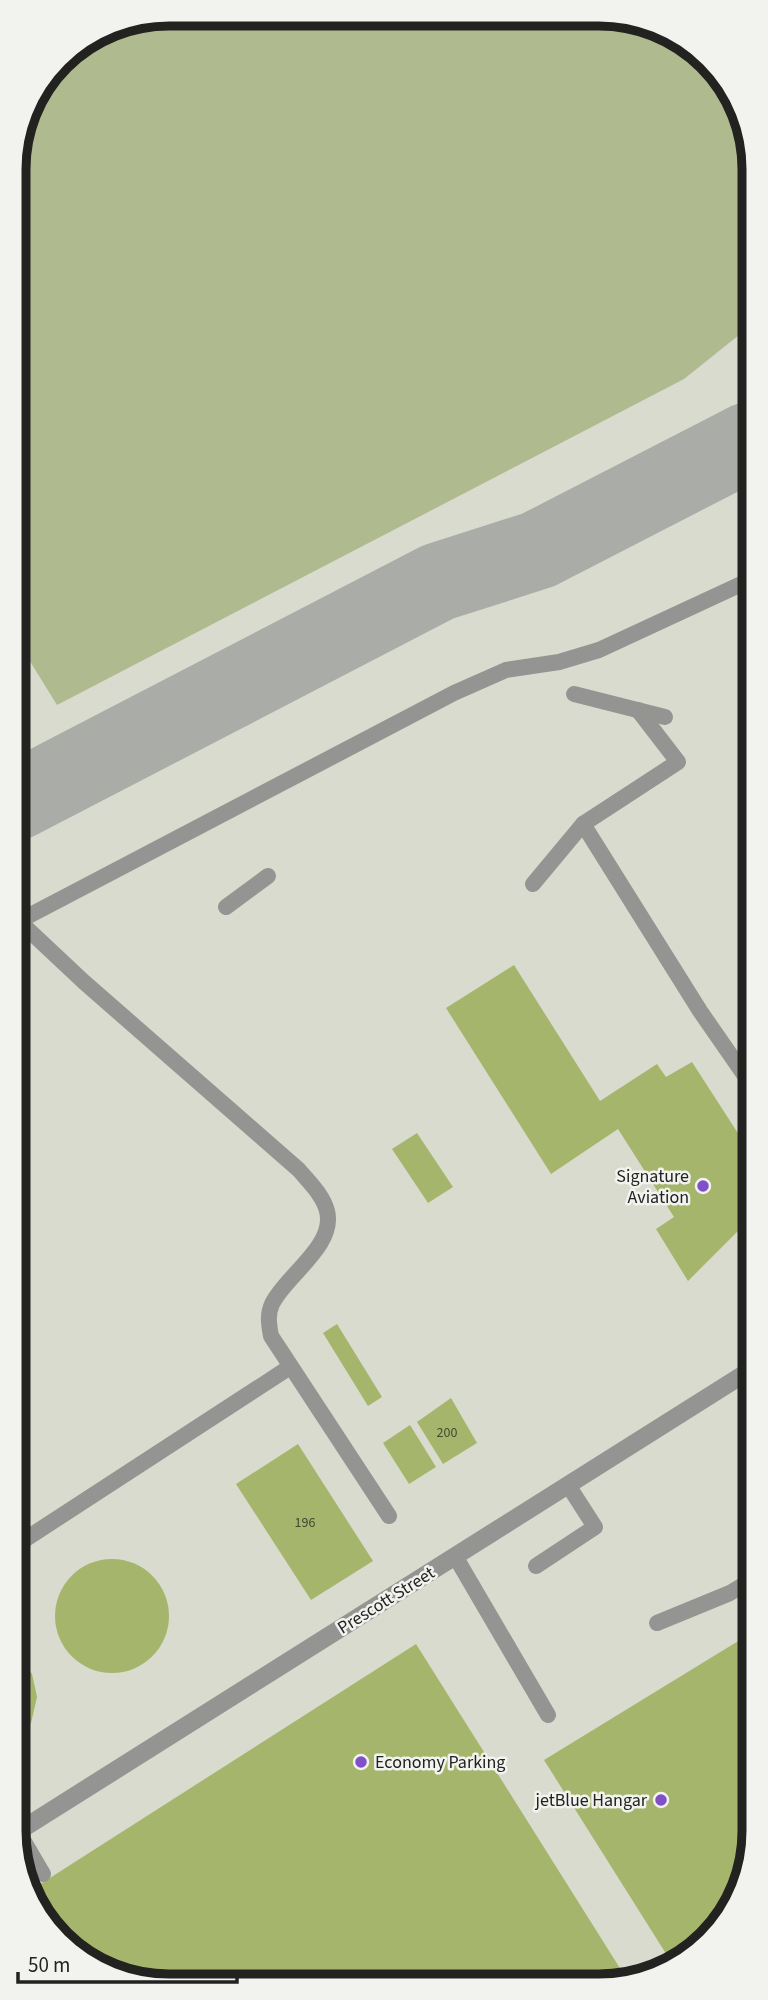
<svg xmlns="http://www.w3.org/2000/svg" width="768" height="2000" font-family="'Source Sans 3',sans-serif">
	<rect width="100%" height="100%" fill="#e4e6e0"/>
	<path fill="#d8dbce" d="M169,14L629,17L708,59L749,130L754,1840L722,1926L638,1981L139,1983L67,1947L19,1870L14,159L30,100L67,53L110,26Z"/>
	<path fill="#afba8f" d="M169,14L629,17L708,59L749,130V327L684,379L57,705L23,650L16,653L14,159L30,100L67,53L110,26Z"/>
	<g fill="none" stroke-linecap="round" stroke-linejoin="round">
		<path stroke="#aaaca8" stroke-width="79" d="M16,801L438,582L538,550L750,441"/>
	</g>
	<g fill="#a5b66c">
		<path d="M514,965L600,1101L657,1064L666,1077L692,1062L752,1155V1217L688,1281L656,1229L674,1217L618,1129L551,1174L446,1008Z"/>
		<path d="M417,1133L453,1187L428,1203L392,1149Z"/>
		<path d="M337,1324L382,1397L368,1406L323,1333Z"/>
		<path d="M451,1398L477,1443L443,1464L417,1422Z"/>
		<path d="M410,1425L436,1467L409,1484L383,1443Z"/>
		<path d="M298,1444L373,1561L311,1600L236,1484Z"/>
		<circle cx="112" cy="1616" r="57"/>
		<path d="M753,1632L754,1840L722,1926L670,1960L544,1760Z"/>
		<path d="M416,1644L628,1981L139,1983L67,1947L31,1890Z"/>
		<path d="M19,1656L32,1674L37,1697L31,1723L19,1739Z"/>
	</g>
	<g fill="none" stroke-linecap="round" stroke-linejoin="round">
		<g stroke="#949592" stroke-width="16">
			<path d="M574,694L665,717"/>
			<path d="M638,710L678,762L583,824L700,1011L752,1086"/>
			<path d="M533,884L583,824"/>
			<path d="M226,907L268,876"/>
			<path d="M19,921L84,982L299,1170C309,1182 323,1195 327,1211C336,1246 285,1276 272,1304C267,1315 269,1325 271,1336L389,1516"/>
			<path d="M17,922L454,693L506,670L559,662L599,650L750,580"/>
			<path d="M18,1544L290,1367"/>
			<path d="M455,1556L548,1715"/>
			<path d="M536,1566L595,1527L568,1485"/>
			<path d="M657,1623L730,1593L753,1579"/>
			<path d="M19,1833L43,1874"/>
		</g>
		<path stroke="#949592" stroke-width="18" d="M19,1831L752,1369"/>
	</g>
	<g fill="#814fc8" stroke="#f2f3ee" stroke-width="2.5">
		<circle cx="703" cy="1186" r="7"/>
		<circle cx="361" cy="1762" r="7"/>
		<circle cx="661" cy="1800" r="7"/>
	</g>
	<g text-anchor="middle" stroke-width="5" stroke-linejoin="round" paint-order="stroke">
		<g font-size="14" fill="#434834">
			<text x="447" y="1437">200</text>
			<text x="305" y="1527">196</text>
		</g>
		<g font-size="18" fill="#222321" stroke="#f2f3ee" text-anchor="end">
			<text x="689" y="1182">Signature<tspan x="689" dy="21">Aviation</tspan></text>
			<text x="375" y="1768" text-anchor="start">Economy Parking</text>
			<text x="647" y="1806">jetBlue Hangar</text>
		</g>
		<g font-size="18" fill="#222321" stroke="#f2f3ee">
			<text transform="translate(386 1600) rotate(-32)" y="6">Prescott Street</text>
		</g>
	</g>
	<path d="M0 0H768V2000H0ZM169 26H599A143 143 0 0 1 742 169V1831A143 143 0 0 1 599 1974H169A143 143 0 0 1 26 1831V169A143 143 0 0 1 169 26Z" fill="#f2f3ee" fill-rule="evenodd"/>
	<path fill="none" stroke="#222321" stroke-width="9" d="M169 26H599A143 143 0 0 1 742 169V1831A143 143 0 0 1 599 1974H169A143 143 0 0 1 26 1831V169A143 143 0 0 1 169 26Z"/>
	<path d="M18 1972v10h219v-10" fill="none" stroke="#222321" stroke-width="3.5"/>
	<text x="28" y="1972" font-size="21" fill="#222321" stroke="#f2f3ee" stroke-width="5" paint-order="stroke">50 m</text>
</svg>
